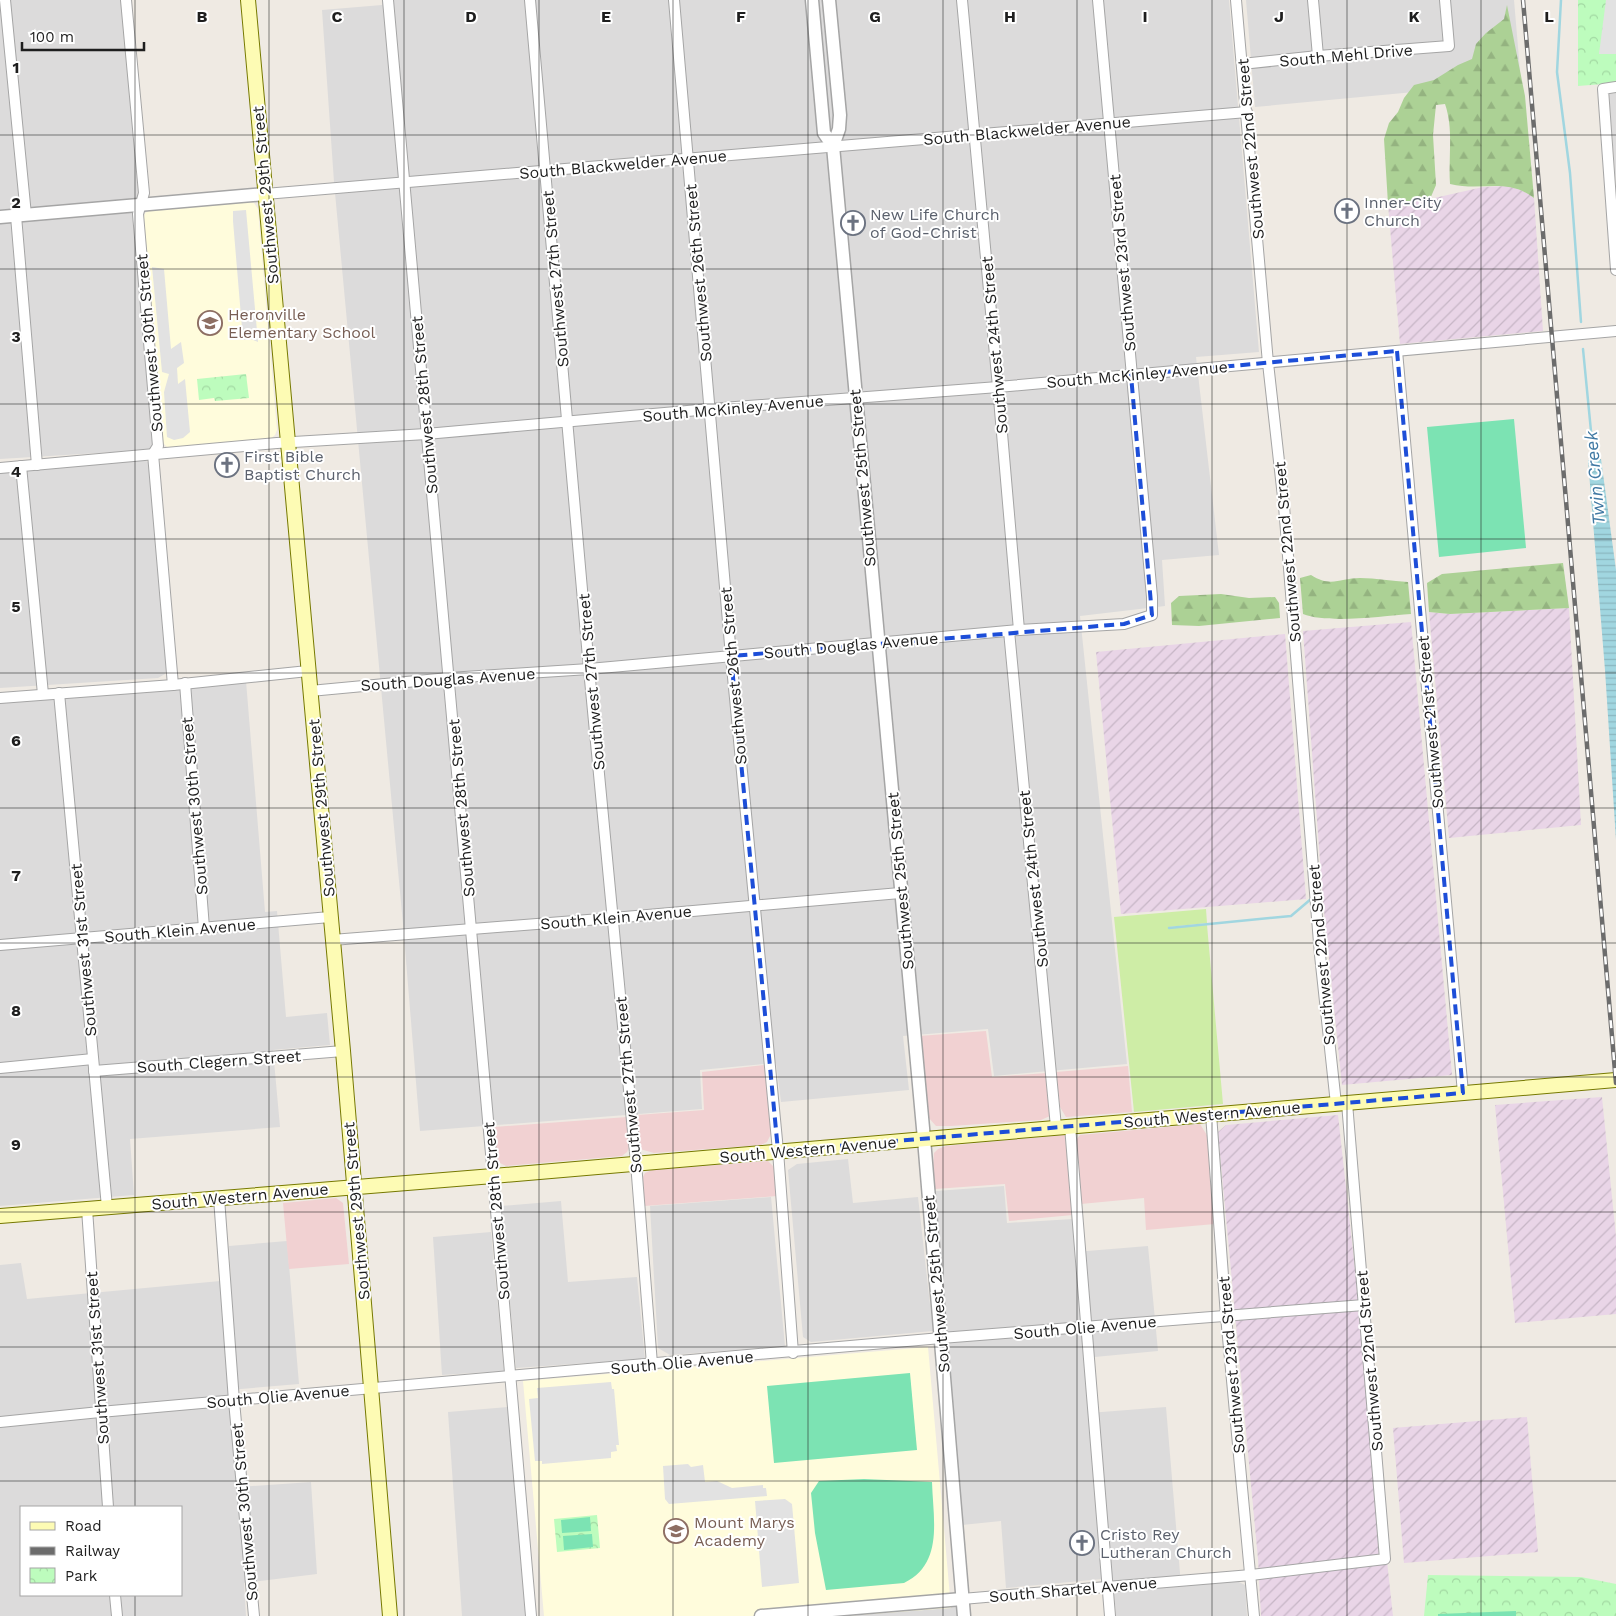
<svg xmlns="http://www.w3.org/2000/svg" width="1616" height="1616" font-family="'Work Sans',sans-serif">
	<defs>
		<pattern id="industrial-furrows" width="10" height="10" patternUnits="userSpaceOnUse" patternTransform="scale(1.25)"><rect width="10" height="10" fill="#e9d5e7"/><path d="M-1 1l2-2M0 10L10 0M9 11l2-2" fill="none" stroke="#c7b6c6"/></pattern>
		<pattern id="forest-firs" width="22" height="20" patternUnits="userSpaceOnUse" patternTransform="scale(1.25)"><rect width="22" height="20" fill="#acd195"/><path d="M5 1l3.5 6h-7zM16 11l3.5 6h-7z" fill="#94b380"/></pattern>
		<pattern id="park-crowns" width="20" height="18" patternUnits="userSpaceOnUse" patternTransform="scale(1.25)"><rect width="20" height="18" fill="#bdfcbd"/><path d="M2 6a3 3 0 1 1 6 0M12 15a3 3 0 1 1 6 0" fill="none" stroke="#a2d8a2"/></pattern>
		<pattern id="water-rules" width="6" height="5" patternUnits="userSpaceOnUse" patternTransform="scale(1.25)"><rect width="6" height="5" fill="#a1d6e0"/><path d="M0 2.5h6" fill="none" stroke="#8ab7c0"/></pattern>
	</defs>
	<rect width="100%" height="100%" fill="#efeae3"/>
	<g fill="#dcdbdb" fill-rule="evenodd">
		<path d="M0,0H122L138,191L133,218L153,444L152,448L147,450L0,459Z"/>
		<path d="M382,0H1229L1259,352L1196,357L1219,555L1162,560L1165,606L1080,616L1127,1064L994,1076L988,1029L903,1036L909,1090L781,1102L776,1063L700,1070L702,1109L420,1131L403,924L334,182L322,10L382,5Z"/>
		<path d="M1246,0H1514L1521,82L1255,107Z"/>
		<path d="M1616,93V185L1609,94Z"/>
		<path d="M142,459L150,463L167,670L165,674L158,678L0,688V473Z"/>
		<path d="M246,681L265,912L277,911L286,1017L327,1013L330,1045L273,1050L280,1127L130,1139L134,1195L0,1206V702Z"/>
		<path d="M848,1159L853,1203L918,1197L933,1331L811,1342L803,1337L788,1170L797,1164Z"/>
		<path d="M1004,1186L1007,1223L1073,1219L1075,1252L1148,1246L1158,1351L1084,1358L1089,1413L1166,1407L1181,1585L1237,1581L1245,1585L1247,1616H1116L1113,1578L1006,1588L1001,1521L962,1525L936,1191Z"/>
		<path d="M771,1197L785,1346L670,1355L658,1348L650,1206Z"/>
		<path d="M561,1201L568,1282L637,1277L645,1359L516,1368L501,1206Z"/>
		<path d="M491,1232L504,1371L442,1375L433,1237Z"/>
		<path d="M287,1241L299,1384L229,1390L238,1487L311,1482L317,1574L244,1583L246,1616H0V1265L21,1263L27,1299L231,1280L229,1246ZM21,1507H181V1595H21Z"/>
		<path d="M508,1407L526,1616H462L448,1412Z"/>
		<path d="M969,1606L970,1616H846Z"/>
	</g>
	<g fill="#f1d1d2">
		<path d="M986,1031L992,1077L1047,1073L1050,1116L1041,1120L951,1126H936L928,1117L919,1036Z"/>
		<path d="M765,1065L771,1134L767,1142L761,1145L734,1147L654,1153L640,1149L637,1115L704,1110L702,1072Z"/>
		<path d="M1128,1066L1132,1112L1066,1117L1060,1107L1056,1072Z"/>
		<path d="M627,1117L630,1145L627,1152L622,1156L506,1166L500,1163L497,1157L494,1127Z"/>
		<path d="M1200,1124L1208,1137L1215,1224L1146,1230L1144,1198L1081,1204L1076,1145V1140L1080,1135Z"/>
		<path d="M1065,1135L1073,1215L1009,1221L1005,1184L935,1189L933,1167L934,1153L938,1149L946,1146Z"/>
		<path d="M768,1161L773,1166L775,1172L777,1196L644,1206L643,1177L645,1173L652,1170Z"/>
		<path d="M336,1198L343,1203L349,1264L289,1269L283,1203Z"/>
	</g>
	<g fill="url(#industrial-furrows)">
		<path d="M1508,186L1524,191L1534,198L1543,331L1400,344L1388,204L1430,199L1483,187Z"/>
		<path d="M1569,608L1581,825L1449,838L1429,612L1450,614Z"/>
		<path d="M1411,622L1452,1075L1342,1085L1323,901L1303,631Z"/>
		<path d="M1285,634L1306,899L1121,914L1096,652Z"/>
		<path d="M1602,1097L1616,1237V1314L1515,1323L1495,1105Z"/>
		<path d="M1338,1115L1393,1616H1261L1258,1559L1218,1132L1226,1125Z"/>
		<path d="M1527,1417L1538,1552L1404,1563L1393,1428Z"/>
	</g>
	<g fill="#fffcdc">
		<path d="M247,201L254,203L258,209L277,430L275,435L269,440L169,449L162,442L144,217L145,213L153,209Z"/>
		<path d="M928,1347L951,1608L846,1616H544L523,1381Z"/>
	</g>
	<path fill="#ceeda6" d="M1206,909L1207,923L1169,927V928L1207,925L1223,1104L1134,1112L1114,917Z"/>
	<g fill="url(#forest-firs)">
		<path d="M1507,5L1525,96L1534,198C1506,177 1482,192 1450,184C1448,157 1454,130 1445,104L1436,105L1433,135L1436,185L1430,199L1388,204L1384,139L1389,123L1398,112L1404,98L1414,85L1434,80L1458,65L1472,59L1476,44L1486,33L1504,19Z"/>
		<path d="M1563,563L1569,608L1450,614L1429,612L1427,583L1442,574Z"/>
		<path d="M1311,575C1331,588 1340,578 1360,578C1376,578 1392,581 1408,582L1411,614C1383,616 1328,624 1303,614L1300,578Z"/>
		<path d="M1221,594L1249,598L1275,597L1279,603L1280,618L1199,626L1172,625L1171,603L1179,596Z"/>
	</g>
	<g fill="url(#park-crowns)">
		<path d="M1578,0H1616V83L1578,86Z"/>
		<path d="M246,374L249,398L215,401L214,398L199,400L197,379Z"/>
		<path d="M597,1515L600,1548L557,1552L554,1519Z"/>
		<path d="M1428,1575L1581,1577L1616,1584V1616H1424Z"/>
	</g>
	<g fill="#7ce3b3">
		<path d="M1514,419L1526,548L1439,557L1427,427Z"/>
		<path d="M910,1373L917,1450L774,1463L767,1386Z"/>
		<path d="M864,1479L932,1482C933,1519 944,1564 904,1583L826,1590L815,1533L811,1493L819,1481Z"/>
		<path d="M590,1517L591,1531L562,1533L561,1520Z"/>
		<path d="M592,1534L593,1547L564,1550L563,1536Z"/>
		<path d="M1516,1611V1616H1438V1614Z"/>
	</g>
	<g fill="#e2e2e2">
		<path d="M1606,0H1616V54H1599Z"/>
		<path d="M246,210L258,342L251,339L243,340L233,221V211Z"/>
		<path d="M152,267L164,269L171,349L181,342L184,363L177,368L178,384L185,379L190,432L183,438L174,440L167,437L164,392L169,374L162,372Z"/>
		<path d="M611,1382L612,1389H614L619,1445H616L617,1451L611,1452V1458L542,1464V1461H535L529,1399L538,1398L537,1388Z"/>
		<path d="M688,1464L691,1467L703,1465L705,1482L717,1481L732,1488L763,1485V1488H766L767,1496L669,1504L665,1499L663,1466Z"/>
		<path d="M785,1499L792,1504L799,1583L762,1587L755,1501Z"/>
	</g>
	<path fill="url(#water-rules)" d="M1601,459L1616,570V840L1605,670L1588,460Z"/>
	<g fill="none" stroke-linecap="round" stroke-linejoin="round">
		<g stroke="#a1d6e0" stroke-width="2.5">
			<path d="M1561,0L1557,72L1570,173L1581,322"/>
			<path d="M1583,349L1594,462"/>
			<path d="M1169,928L1291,916L1311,899"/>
		</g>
		<defs>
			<g id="minor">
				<path d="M5,0L26,215"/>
				<path d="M126,0L144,193L138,214L158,446L153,454L173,685"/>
				<path d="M388,0L493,1176L531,1616"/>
				<path d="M530,0L589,669L636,1163L652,1364"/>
				<path d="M674,0L731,656L778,1151L793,1353"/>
				<path d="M962,0L998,387L1019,630"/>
				<path d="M1236,0L1268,363L1284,506L1320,955L1336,1104"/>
				<path d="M1313,0L1318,56"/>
				<path d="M1242,64L1318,56L1449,46L1445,0"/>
				<path d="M1616,87L1603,89L1616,270"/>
				<path d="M265,194L1247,112"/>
				<path d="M16,216L37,465"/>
				<path d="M1397,351L1463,1093"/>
				<path d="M21,466L43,694"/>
				<path d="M0,468L277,443L426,434L710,409L998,387L1616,331"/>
				<path d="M1009,631L1056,1127"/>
				<path d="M185,683L204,928"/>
				<path d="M310,691L449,678L589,669L1019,630L1124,624L1152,615V597L1098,0"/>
				<path d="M59,693L107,1207"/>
				<path d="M0,698L173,685L308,671"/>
				<path d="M332,940L613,918L900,893"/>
				<path d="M0,945L330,917"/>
				<path d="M0,1068L93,1059"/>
				<path d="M94,1071L343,1051"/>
				<path d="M1211,1114L1226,1316L1254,1616"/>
				<path d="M1070,1126L1110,1616"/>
				<path d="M219,1198L234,1401L254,1616"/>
				<path d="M87,1209L108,1507"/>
				<path d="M0,1422L100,1412L941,1338L1364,1305"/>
				<path d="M115,1595L117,1616"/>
				<path d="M962,1599L1251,1575L1385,1559L1347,1103"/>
			</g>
			<g id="tertiary">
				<path d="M812,0L824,133L833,146"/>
				<path d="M829,0L840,115L839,129L833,146L924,1139L964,1616"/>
				<path d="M0,217L265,194"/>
				<path d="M761,1616L962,1599"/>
			</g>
			<g id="secondary">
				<path d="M248,0L343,1051L390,1616"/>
				<path d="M0,1216L493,1176L1616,1080"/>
			</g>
		</defs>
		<use href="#minor" stroke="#a5a5a5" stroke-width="12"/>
		<use href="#tertiary" stroke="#a5a5a5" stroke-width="15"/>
		<use href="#secondary" stroke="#767900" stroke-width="16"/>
		<use href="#minor" stroke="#fff" stroke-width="10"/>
		<use href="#tertiary" stroke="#fff" stroke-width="12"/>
		<use href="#secondary" stroke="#fdfbb4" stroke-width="14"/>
		<defs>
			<path id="rail" d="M1523,0L1616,1083"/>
		</defs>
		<use href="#rail" stroke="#6c6c6c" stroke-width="4.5"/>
		<use href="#rail" stroke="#fff" stroke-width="2.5" stroke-dasharray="8" stroke-linecap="butt"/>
	</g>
	<path fill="none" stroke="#1d4ed8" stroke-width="4" stroke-dasharray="10 6" stroke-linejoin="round" d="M1397,351L1463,1093L778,1151L731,656L1124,624L1152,615L1131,375Z"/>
	<path fill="none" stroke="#1e1e1e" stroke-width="1" stroke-opacity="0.55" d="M135,0V1507M269,0V1616M404,0V1616M539,0V1616M673,0V1616M808,0V1616M943,0V1616M1077,0V1616M1212,0V1616M1347,0V1616M1481,0V1616M0,135H1616M0,269H1616M0,404H1616M0,539H1616M0,673H1616M0,808H1616M0,943H1616M0,1077H1616M0,1212H1616M0,1347H1616M0,1481H1616M135,1595V1616"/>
	<defs>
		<symbol id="church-ring" viewBox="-11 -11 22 22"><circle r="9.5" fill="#fff" stroke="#6b7280" stroke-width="1.5"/><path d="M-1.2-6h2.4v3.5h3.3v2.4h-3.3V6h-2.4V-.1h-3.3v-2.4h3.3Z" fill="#6b7280"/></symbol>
		<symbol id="school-ring" viewBox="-11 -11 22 22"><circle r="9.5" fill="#fff" stroke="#8d6e63" stroke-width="1.5"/><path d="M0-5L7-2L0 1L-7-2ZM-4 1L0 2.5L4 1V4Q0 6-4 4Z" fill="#8d6e63"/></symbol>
	</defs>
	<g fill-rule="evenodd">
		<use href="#church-ring" x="1333" y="197" width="28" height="28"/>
		<use href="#church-ring" x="839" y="209" width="28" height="28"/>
		<use href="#school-ring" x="196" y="309" width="28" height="28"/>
		<use href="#church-ring" x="213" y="451" width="28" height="28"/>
		<use href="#school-ring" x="662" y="1517" width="28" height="28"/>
		<use href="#church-ring" x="1068" y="1529" width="28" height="28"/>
	</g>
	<g text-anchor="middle" stroke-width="4" stroke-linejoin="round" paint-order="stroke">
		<g font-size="16" fill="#1e1e1e" stroke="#fff">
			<text transform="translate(1346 55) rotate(-5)" y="6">South Mehl Drive</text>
			<text transform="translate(1027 130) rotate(-5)" y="6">South Blackwelder Avenue</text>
			<text transform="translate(1250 149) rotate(-95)" y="6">Southwest 22nd Street</text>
			<text transform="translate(623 164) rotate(-5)" y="6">South Blackwelder Avenue</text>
			<text transform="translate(265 195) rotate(-95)" y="6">Southwest 29th Street</text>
			<text transform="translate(1122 263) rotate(-95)" y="6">Southwest 23rd Street</text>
			<text transform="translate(698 273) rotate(-95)" y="6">Southwest 26th Street</text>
			<text transform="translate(555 279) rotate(-95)" y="6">Southwest 27th Street</text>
			<text transform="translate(149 343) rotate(-95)" y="6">Southwest 30th Street</text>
			<text transform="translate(994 345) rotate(-95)" y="6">Southwest 24th Street</text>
			<text transform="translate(1137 374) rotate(-5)" y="6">South McKinley Avenue</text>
			<text transform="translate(424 405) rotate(-95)" y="6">Southwest 28th Street</text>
			<text transform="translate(733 408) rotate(-5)" y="6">South McKinley Avenue</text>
			<text transform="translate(862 478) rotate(-95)" y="6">Southwest 25th Street</text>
			<text transform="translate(1287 552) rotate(-95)" y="6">Southwest 22nd Street</text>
			<text transform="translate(851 645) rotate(-5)" y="6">South Douglas Avenue</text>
			<text transform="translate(733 676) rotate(-95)" y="6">Southwest 26th Street</text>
			<text transform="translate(448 679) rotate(-4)" y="6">South Douglas Avenue</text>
			<text transform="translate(591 682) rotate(-95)" y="6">Southwest 27th Street</text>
			<text transform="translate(1430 722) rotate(-95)" y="6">Southwest 21st Street</text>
			<text transform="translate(194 806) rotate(-95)" y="6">Southwest 30th Street</text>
			<text transform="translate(321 808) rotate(-95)" y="6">Southwest 29th Street</text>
			<text transform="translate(461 808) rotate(-95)" y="6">Southwest 28th Street</text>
			<text transform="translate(1033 879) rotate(-96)" y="6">Southwest 24th Street</text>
			<text transform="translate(900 881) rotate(-95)" y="6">Southwest 25th Street</text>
			<text transform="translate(616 917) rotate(-5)" y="6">South Klein Avenue</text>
			<text transform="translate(180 930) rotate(-5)" y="6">South Klein Avenue</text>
			<text transform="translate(83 950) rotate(-95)" y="6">Southwest 31st Street</text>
			<text transform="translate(1321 955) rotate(-95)" y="6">Southwest 22nd Street</text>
			<text transform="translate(219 1061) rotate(-4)" y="6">South Clegern Street</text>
			<text transform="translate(628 1085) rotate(-95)" y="6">Southwest 27th Street</text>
			<text transform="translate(1212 1114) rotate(-5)" y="6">South Western Avenue</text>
			<text transform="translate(808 1149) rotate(-5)" y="6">South Western Avenue</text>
			<text transform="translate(240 1196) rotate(-5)" y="6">South Western Avenue</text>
			<text transform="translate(356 1211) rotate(-95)" y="6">Southwest 29th Street</text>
			<text transform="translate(496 1211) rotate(-95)" y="6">Southwest 28th Street</text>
			<text transform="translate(936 1284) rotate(-95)" y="6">Southwest 25th Street</text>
			<text transform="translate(1085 1327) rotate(-5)" y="6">South Olie Avenue</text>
			<text transform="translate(97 1358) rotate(-94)" y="6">Southwest 31st Street</text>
			<text transform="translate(1369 1361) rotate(-95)" y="6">Southwest 22nd Street</text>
			<text transform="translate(682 1362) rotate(-5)" y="6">South Olie Avenue</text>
			<text transform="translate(1231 1365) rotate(-95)" y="6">Southwest 23rd Street</text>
			<text transform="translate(278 1396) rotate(-5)" y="6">South Olie Avenue</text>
			<text transform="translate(244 1512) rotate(-95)" y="6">Southwest 30th Street</text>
			<text transform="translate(1073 1589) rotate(-5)" y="6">South Shartel Avenue</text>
		</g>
		<g font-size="16" fill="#5b616d" stroke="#fff" text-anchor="start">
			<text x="1364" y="208">Inner-City<tspan x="1364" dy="18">Church</tspan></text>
			<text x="870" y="220">New Life Church<tspan x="870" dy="18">of God-Christ</tspan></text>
			<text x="244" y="462">First Bible<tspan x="244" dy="18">Baptist Church</tspan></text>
			<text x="1100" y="1540">Cristo Rey<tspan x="1100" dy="18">Lutheran Church</tspan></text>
		</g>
		<g font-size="16" fill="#785e54" stroke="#fff" text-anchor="start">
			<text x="228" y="320">Heronville<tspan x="228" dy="18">Elementary School</tspan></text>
			<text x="694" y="1528">Mount Marys<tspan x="694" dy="18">Academy</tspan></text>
		</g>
		<g font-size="18" font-style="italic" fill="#4079a3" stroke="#fff">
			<text transform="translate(1595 478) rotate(-95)" y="6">Twin Creek</text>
		</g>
	</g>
	<g font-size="16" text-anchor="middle" font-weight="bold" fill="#1e1e1e" stroke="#fff" stroke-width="4" stroke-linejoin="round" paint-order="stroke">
		<text x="202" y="22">B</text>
		<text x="337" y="22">C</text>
		<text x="471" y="22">D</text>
		<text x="606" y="22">E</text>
		<text x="741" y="22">F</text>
		<text x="875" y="22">G</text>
		<text x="1010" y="22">H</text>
		<text x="1145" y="22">I</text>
		<text x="1279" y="22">J</text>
		<text x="1414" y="22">K</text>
		<text x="1549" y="22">L</text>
		<text x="16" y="73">1</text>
		<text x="16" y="208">2</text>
		<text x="16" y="342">3</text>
		<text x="16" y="477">4</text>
		<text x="16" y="612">5</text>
		<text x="16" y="746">6</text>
		<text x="16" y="881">7</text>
		<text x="16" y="1016">8</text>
		<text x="16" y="1150">9</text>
	</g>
	<rect x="20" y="1506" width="162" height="90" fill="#ffffff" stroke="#a5a5a5"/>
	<rect x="30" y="1522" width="25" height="8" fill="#fdfbb4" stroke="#a5a5a5"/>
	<text x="65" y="1531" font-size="15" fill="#1e1e1e">Road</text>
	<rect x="30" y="1547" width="25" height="8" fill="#6c6c6c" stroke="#a5a5a5"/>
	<text x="65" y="1556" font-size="15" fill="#1e1e1e">Railway</text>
	<rect x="30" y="1568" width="25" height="15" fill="url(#park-crowns)" stroke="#a5a5a5"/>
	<text x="65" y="1581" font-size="15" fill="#1e1e1e">Park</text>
	<path d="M22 42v8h122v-8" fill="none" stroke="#1e1e1e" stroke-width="2.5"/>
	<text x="30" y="42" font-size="15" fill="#1e1e1e" stroke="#ffffff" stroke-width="4" paint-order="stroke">100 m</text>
</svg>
